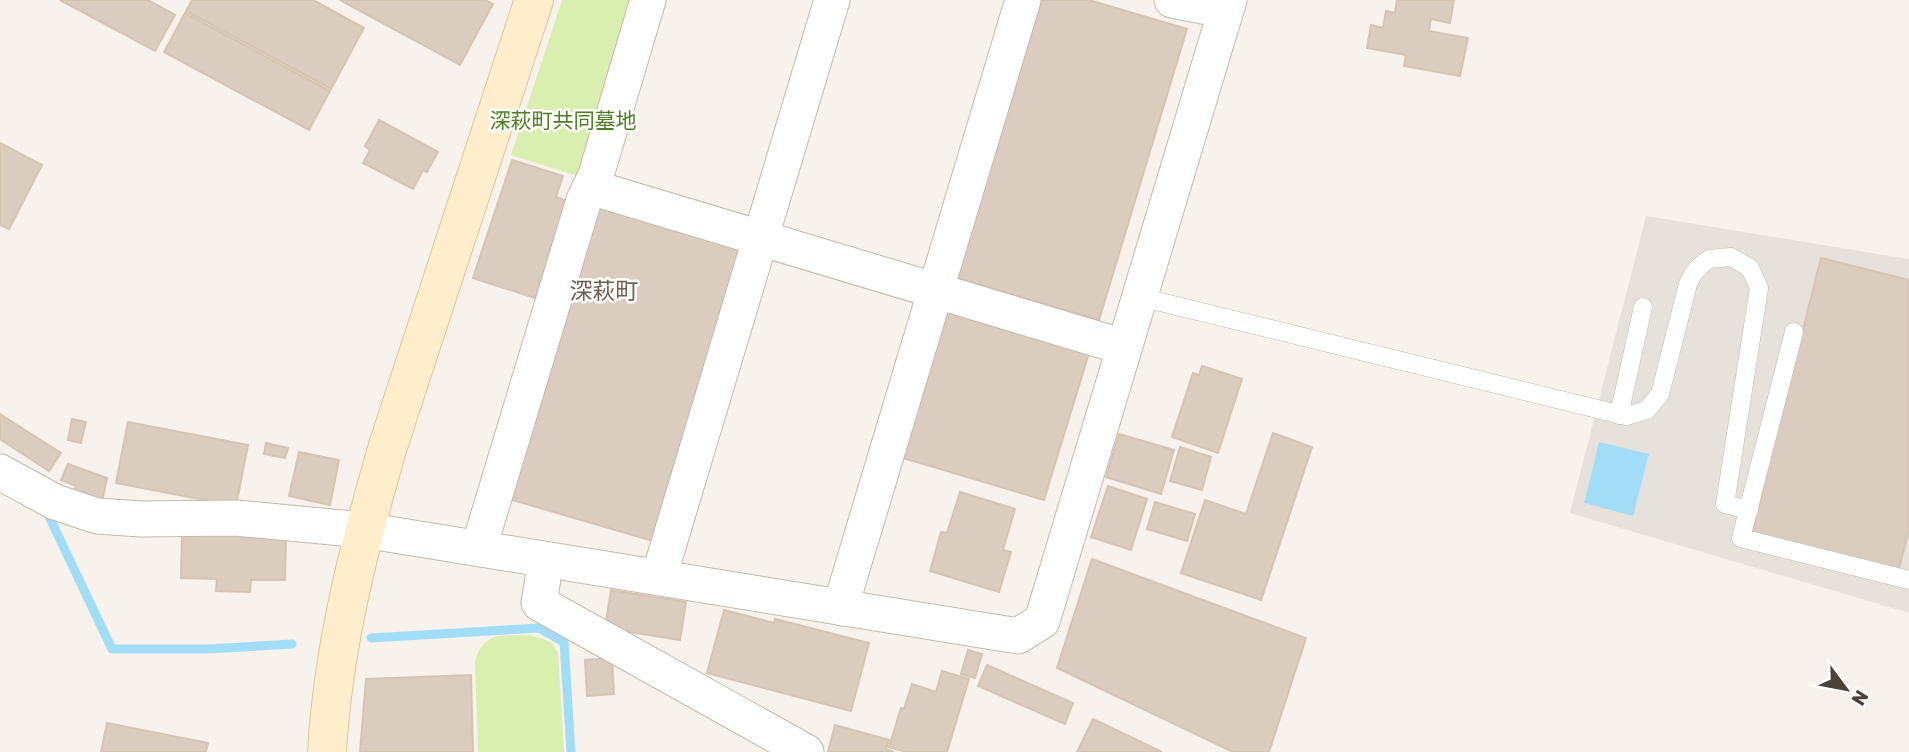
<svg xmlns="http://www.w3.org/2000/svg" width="1909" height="752" font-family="Rubik,'Noto Sans JP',sans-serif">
	<rect width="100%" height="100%" fill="#f7f2eb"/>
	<path fill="#e7e1dc" d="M1646,216L1909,259V613L1570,513Z"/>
	<g fill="#d8efb0">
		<path d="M562,0H639L584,178L511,155Z"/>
		<path d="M530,635L551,642L558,653L564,752H478L475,661C484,631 503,636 530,635Z"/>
	</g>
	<path fill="#a2ddf8" d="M1599,442L1649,454L1633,516L1584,503Z"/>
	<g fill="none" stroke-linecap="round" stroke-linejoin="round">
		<g stroke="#a2ddf8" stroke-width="9">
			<path d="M46,510L112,649H208L292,644"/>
			<path d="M371,638L539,628L564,642L571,752"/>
		</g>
	</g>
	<g fill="#dacdbf" stroke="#d6c4b1" stroke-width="2">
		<path d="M60,0H148L175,15L155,51Z"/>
		<path d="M192,0H313L364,28L331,89L186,11Z"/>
		<path d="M340,0H485L493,4L460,65Z"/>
		<path d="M1041,0H1089L1187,29L1099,320L957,278Z"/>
		<path d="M1397,0H1454L1450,23L1431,19L1429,31L1468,38L1460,76L1404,66L1406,55L1367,48L1371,25L1383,28L1386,11L1395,13Z"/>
		<path d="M185,13L330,91L309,130L164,52Z"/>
		<path d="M379,120L438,152L427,172L423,170L413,189L363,163L370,150L365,146Z"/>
		<path d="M0,143L42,165L9,229L0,225Z"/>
		<path d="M512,160L563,176L556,197L567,201L535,298L473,278Z"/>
		<path d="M597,205L741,248L653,541L509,499Z"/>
		<path d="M1821,258L1909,280V529L1899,569L1752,533Z"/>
		<path d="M944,310L1089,353L1044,500L900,457Z"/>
		<path d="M1202,366L1242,379L1218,453L1172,437L1193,373L1199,375Z"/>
		<path d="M0,414L61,453L49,471L0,439Z"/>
		<path d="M72,419L86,422L81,443L68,440Z"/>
		<path d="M128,422L248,445L236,506L116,483Z"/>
		<path d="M1273,433L1312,447L1261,600L1181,573L1205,500L1246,514Z"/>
		<path d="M1119,434L1174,450L1161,494L1106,477Z"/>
		<path d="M266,443L288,448L285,458L264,454Z"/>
		<path d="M1180,447L1211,457L1202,490L1170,481Z"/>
		<path d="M299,452L339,460L330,505L289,496Z"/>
		<path d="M68,464L107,478L102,502L74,491L76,486L61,480Z"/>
		<path d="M1108,486L1147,499L1131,550L1091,537Z"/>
		<path d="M960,492L1015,509L1003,550L1011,552L999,592L930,571L941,532L947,533Z"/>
		<path d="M1155,502L1195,514L1187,541L1147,529Z"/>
		<path d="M182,535L286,536L285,580H251L250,592L216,591L217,579L181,578Z"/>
		<path d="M1092,559L1306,638L1269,752H1233L1057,668Z"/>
		<path d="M611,590L686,602L680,640L605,628Z"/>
		<path d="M724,610L774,623L775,619L869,643L851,711L707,673Z"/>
		<path d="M968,650L982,654L975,678L961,674Z"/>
		<path d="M612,658L614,694L587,696L585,660Z"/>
		<path d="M987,665L1073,703L1065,724L978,686Z"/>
		<path d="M942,671L969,679L947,752H906L889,747L901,708L904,709L912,684L936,692Z"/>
		<path d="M471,675L473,752H360L366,679Z"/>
		<path d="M1093,719L1162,752H1077Z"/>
		<path d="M107,723L208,743L206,752H101Z"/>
		<path d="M835,725L889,740L886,749L894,752H828Z"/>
	</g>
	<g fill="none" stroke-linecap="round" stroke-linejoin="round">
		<defs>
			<g id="lane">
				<path d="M1140,297L1626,416L1647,410L1660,394L1688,284L1693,274L1700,266L1709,259L1731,257L1750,268L1759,288L1725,504L1749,510"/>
				<path d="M1794,332L1741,538L1909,580"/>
				<path d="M1619,415L1643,307"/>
			</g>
			<g id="street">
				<path d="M1172,0L1208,7"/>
				<path d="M590,187L1107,342"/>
				<path d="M0,472L55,502L97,516L141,519L236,518L364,530L1018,636L1042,621L1229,0"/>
				<path d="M481,549L483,534L584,200L596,175L648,0"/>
				<path d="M546,560L539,603L806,752"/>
				<path d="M661,578L663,563L832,0"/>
				<path d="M842,608L845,592L1023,0"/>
			</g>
			<path id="secondary" d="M327,752C333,648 359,546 388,446L534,0"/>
		</defs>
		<use href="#lane" stroke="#c4b9ac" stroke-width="19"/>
		<use href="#street" stroke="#c4b9ac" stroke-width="37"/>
		<use href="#secondary" stroke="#dec598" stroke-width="40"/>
		<use href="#lane" stroke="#fff" stroke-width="18"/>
		<use href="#street" stroke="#fff" stroke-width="35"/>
		<use href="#secondary" stroke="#fec" stroke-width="38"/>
	</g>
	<g text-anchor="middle" stroke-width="5" stroke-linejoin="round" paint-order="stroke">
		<g font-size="21" fill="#4e8021" stroke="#fff">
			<text x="563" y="128">深萩町共同墓地</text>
		</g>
		<g font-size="23" fill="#705f4d" stroke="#fff">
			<text x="604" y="299">深萩町</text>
		</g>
	</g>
	<g transform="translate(1846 689) rotate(122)" stroke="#ffffff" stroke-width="5" paint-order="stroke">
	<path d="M0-5L12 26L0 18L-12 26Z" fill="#4c4237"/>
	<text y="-10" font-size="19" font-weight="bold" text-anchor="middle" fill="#4c4237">N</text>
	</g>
</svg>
